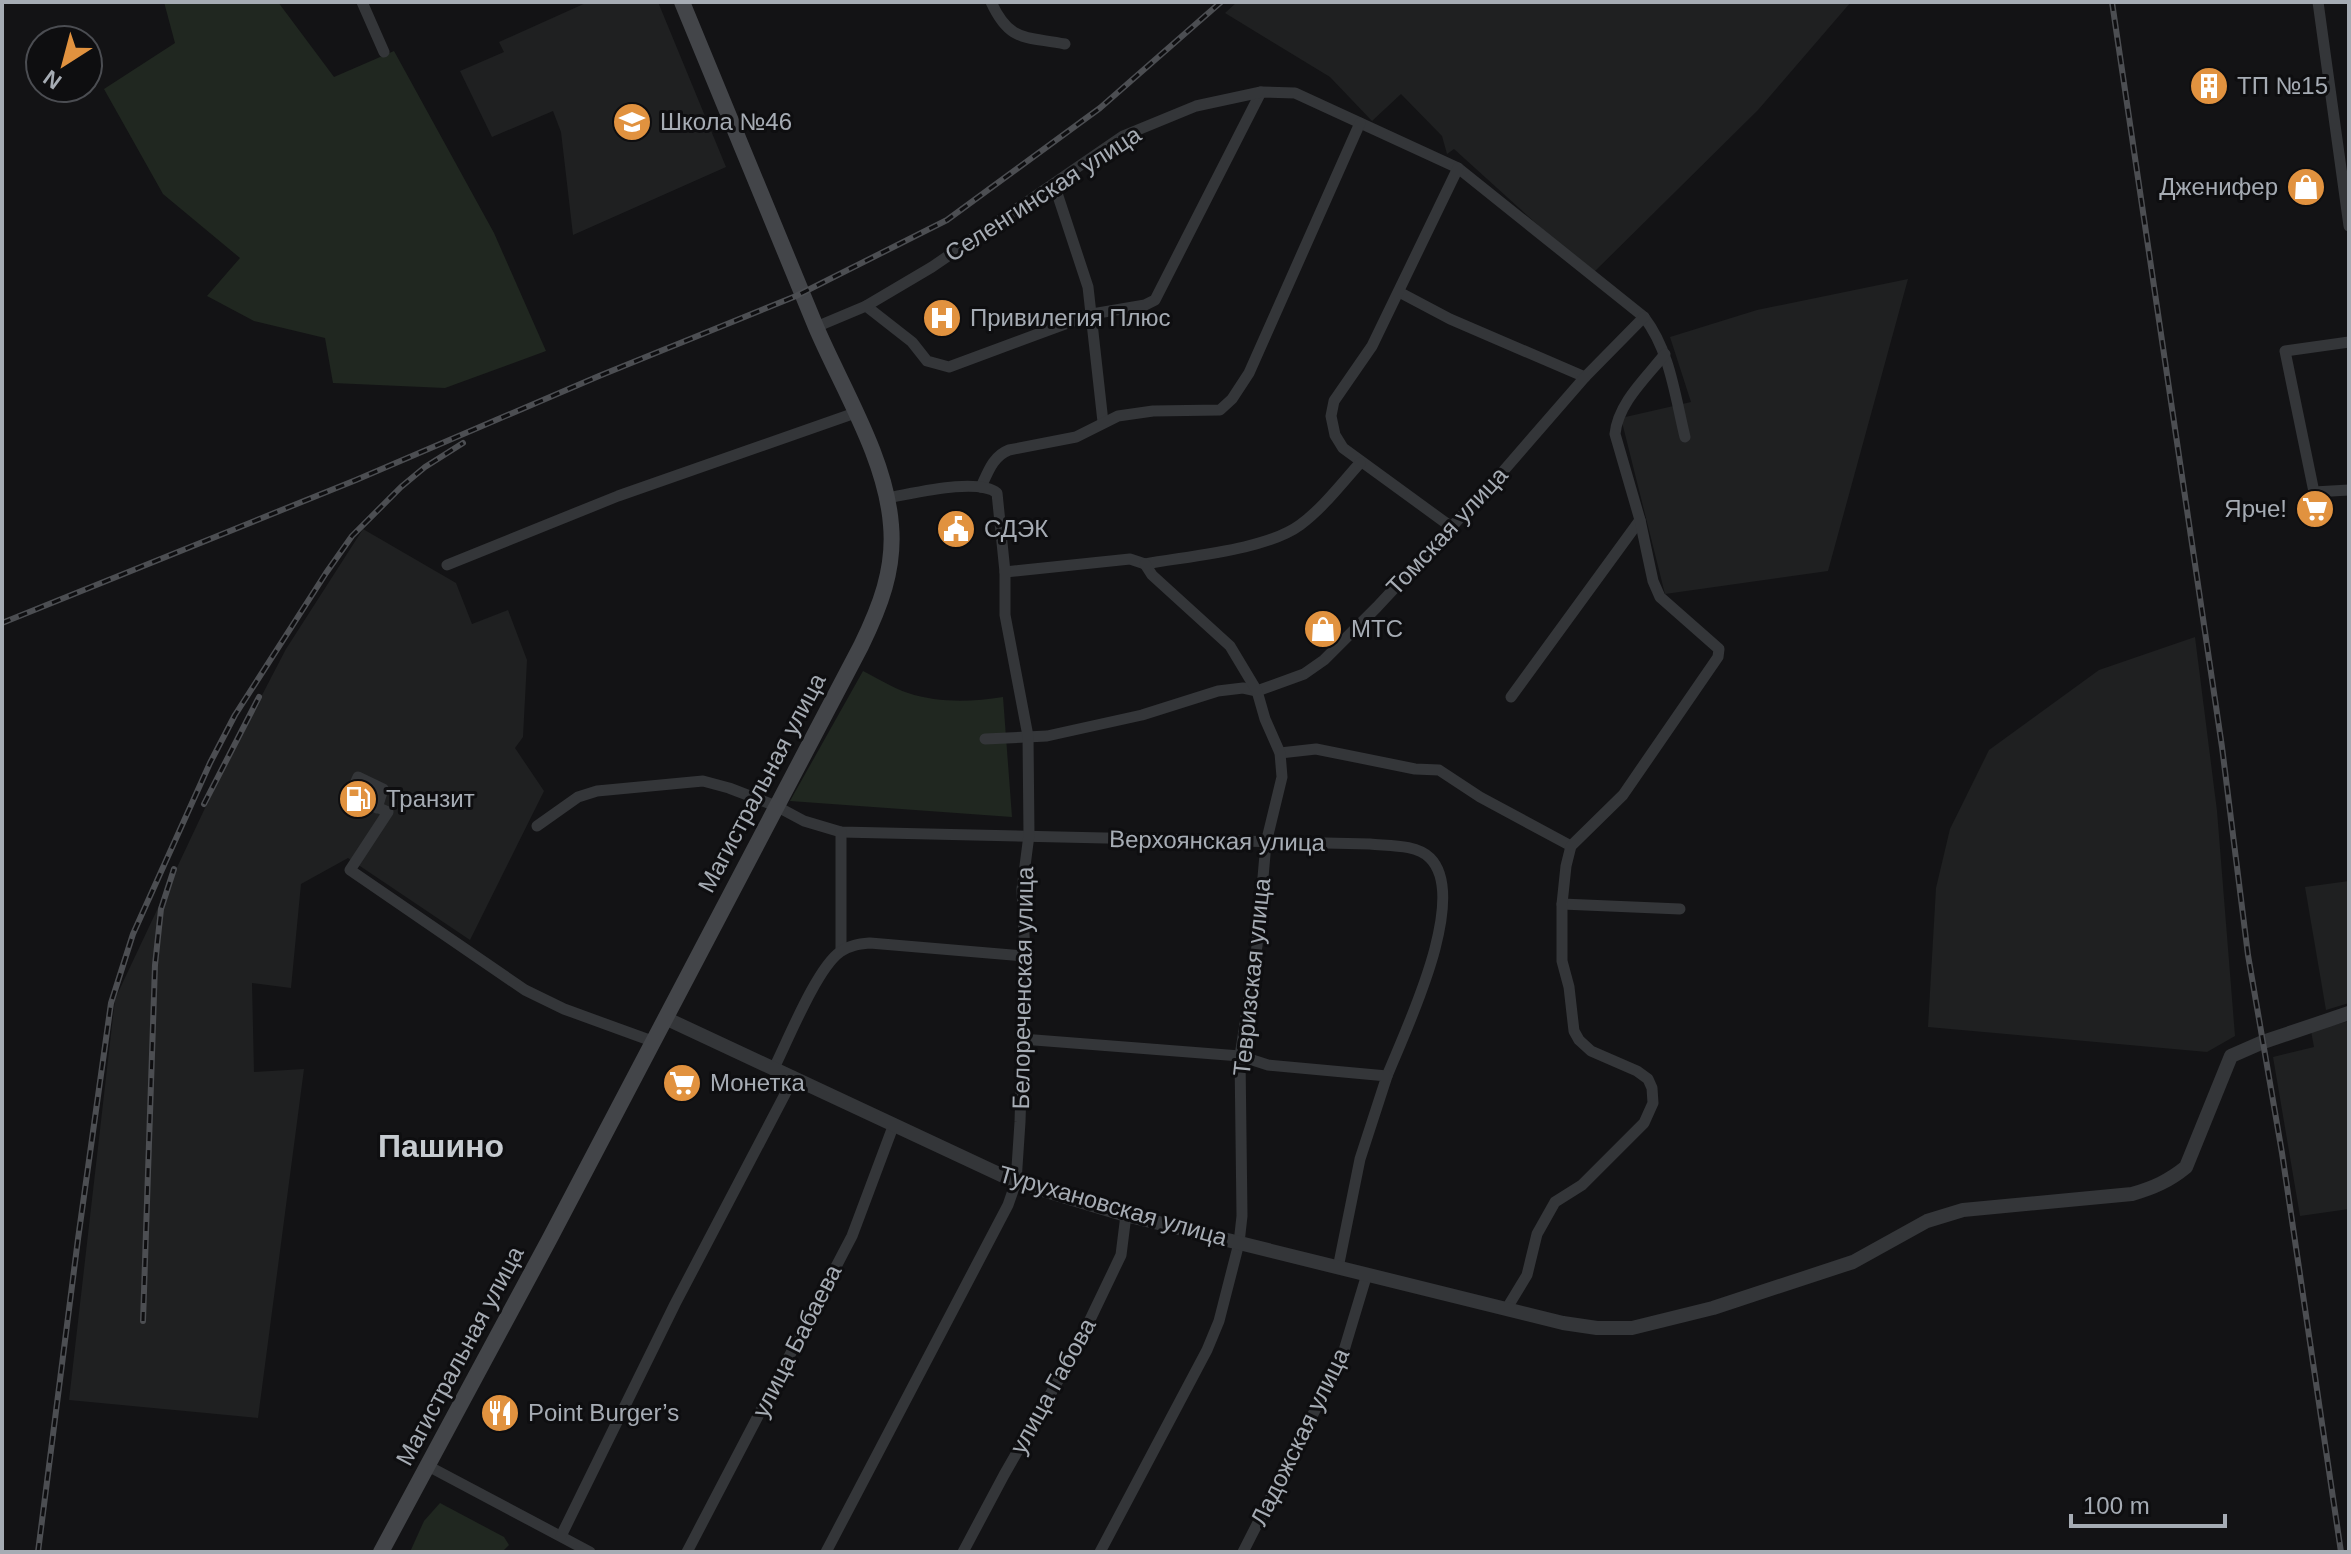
<svg xmlns="http://www.w3.org/2000/svg" width="2351" height="1554" font-family="Helvetica,sans-serif">
	<rect width="100%" height="100%" fill="#131315"/>
	<g fill="#1f2021">
		<path d="M588,2H658L726,167L573,235L561,132L553,111L492,137L460,71L504,52L499,42Z"/>
		<path d="M1237,2H1851L1758,110L1592,274L1454,149L1447,154L1442,136L1401,94L1372,121L1330,77L1225,13Z"/>
		<path d="M1908,279L1828,571L1665,594L1621,418L1691,402L1670,337L1757,310Z"/>
		<path d="M363,529L456,583L472,624L508,610L527,660L523,737L515,748L544,791L470,940L348,858L301,884L291,988L252,983L254,1072L304,1069L258,1418L69,1400L115,999L222,772L286,649Z"/>
		<path d="M2195,637L2217,811L2235,1036L2207,1052L1928,1027L1936,888L1950,829L1989,750L2099,670Z"/>
		<path d="M2349,881V1003L2326,1010L2305,887Z"/>
		<path d="M2349,1021V1209L2300,1216L2273,1057L2314,1047L2311,1031Z"/>
	</g>
	<g fill="#202720">
		<path d="M164,2H278L334,77L394,51L494,233L546,351L445,388L333,383L325,338L254,321L207,296L240,258L163,194L104,89L175,43Z"/>
		<path d="M863,671C877,678 893,688 908,693C938,703 972,702 1003,697L1012,817L790,801Z"/>
		<path d="M440,1503L504,1537L509,1545L502,1552H410L424,1521Z"/>
	</g>
	<g fill="none" stroke-linecap="round" stroke-linejoin="round">
		<g stroke="#343639" stroke-width="11">
			<path d="M362,2L384,52"/>
			<path d="M991,2C1010,43 1025,36 1065,44"/>
			<path d="M2318,2L2349,226"/>
			<path d="M1054,184L1088,287L1103,422"/>
			<path d="M1399,292L1450,319L1585,377"/>
			<path d="M866,306L912,342L927,361L949,367L1092,314L1145,305L1155,300L1261,92"/>
			<path d="M816,327L866,306L932,267L1123,136L1196,106L1261,92L1295,93L1458,168L1644,317C1670,351 1675,396 1685,437"/>
			<path d="M2349,342L2285,351L2314,492L2349,490"/>
			<path d="M981,487C988,472 993,456 1009,450L1076,437L1118,416L1153,411L1220,410L1232,399L1249,373L1360,123"/>
			<path d="M1450,526L1343,448L1335,435L1331,416L1334,401L1372,346L1458,168"/>
			<path d="M447,565L618,496L855,413"/>
			<path d="M1005,572L1130,559L1145,564C1188,556 1266,550 1300,525C1323,508 1341,484 1360,463"/>
			<path d="M1511,697L1640,520"/>
			<path d="M985,739L1047,736L1142,715L1218,691L1243,688L1257,691L1304,674L1324,660L1377,607L1499,476L1585,377L1644,317"/>
			<path d="M1280,753L1316,749L1415,769L1439,770L1480,797L1571,846"/>
			<path d="M377,808L383,789L358,777L350,795L388,812L350,870L525,990L564,1009L652,1041"/>
			<path d="M537,826L578,797L597,791L703,781L729,788L776,806L804,821L841,832L1370,844C1388,846 1416,844 1430,858C1470,898 1405,1031 1387,1076"/>
			<path d="M1562,904L1680,909"/>
			<path d="M841,950V832"/>
			<path d="M1022,1039L1240,1056L1268,1065L1387,1076L1360,1159L1338,1268"/>
			<path d="M774,1068C788,1040 817,968 840,952C849,945 860,944 870,943L1025,956"/>
			<path d="M1507,1308L1527,1275L1537,1234L1555,1202L1582,1185L1644,1123L1653,1103L1652,1088L1648,1079L1637,1071L1591,1051L1579,1040L1574,1031L1569,987L1562,961V904L1566,866L1571,846L1623,795L1718,657L1719,649L1660,597L1653,581L1640,520L1615,434C1618,403 1646,378 1665,354"/>
			<path d="M428,1466L590,1552"/>
			<path d="M561,1536L675,1304L794,1077"/>
			<path d="M687,1552L852,1236L894,1124"/>
			<path d="M826,1552L1008,1205L1016,1182L1020,1122L1025,956L1022,889L1029,835L1028,736L1005,615V572L997,493C977,477 912,494 887,498"/>
			<path d="M963,1552L1004,1475L1075,1351L1121,1255L1126,1215"/>
			<path d="M1100,1552L1207,1350L1219,1321L1239,1243L1242,1216L1240,1056L1257,946L1266,843L1282,777L1280,753L1265,719L1257,691L1230,646L1152,575L1145,564"/>
			<path d="M1243,1552L1342,1357L1367,1274"/>
		</g>
		<path stroke="#343639" stroke-width="14" d="M665,1018L1016,1182L1126,1215L1563,1323L1597,1328H1632L1713,1308L1853,1262L1927,1221L1963,1210L2132,1194C2153,1188 2169,1181 2186,1167L2231,1056L2263,1042L2349,1013"/>
		<path stroke="#434549" stroke-width="16" d="M381,1552L549,1240L861,646C880,607 895,569 891,525C886,458 842,388 816,327C771,219 726,111 682,2"/>
		<defs>
			<g id="rail">
				<path d="M2112,2L2222,747L2248,955L2282,1153L2341,1552"/>
				<path d="M2,623L356,480L599,376L796,296L947,220L1100,108L1221,2"/>
				<path d="M204,804L259,697"/>
				<path d="M143,1321L155,965L161,909L174,869"/>
				<path d="M38,1552L78,1239L111,1003L133,934L210,763L235,715L326,573L352,536L401,487L425,467L463,443"/>
			</g>
		</defs>
		<use href="#rail" stroke="#4c4e52" stroke-width="6"/>
		<use href="#rail" stroke="#0e0e10" stroke-width="3" stroke-dasharray="9" stroke-linecap="butt"/>
	</g>
	<defs>
		<symbol id="building-disc" viewBox="-11 -11 22 22"><circle r="9.5" fill="#e1923f" stroke="#0e0e10"/><path d="M-4-6H4V6H1V3H-1V6H-4ZM-2.5-4.3h1.7v1.8h-1.7ZM.8-4.3h1.7v1.8H.8ZM-2.5-1h1.7V.8h-1.7ZM.8-1h1.7V.8H.8Z" fill="#fff"/></symbol>
		<symbol id="school-disc" viewBox="-11 -11 22 22"><circle r="9.5" fill="#e1923f" stroke="#0e0e10"/><path d="M0-5L7-2L0 1L-7-2ZM-4 1L0 2.5L4 1V4Q0 6-4 4Z" fill="#fff"/></symbol>
		<symbol id="shop-disc" viewBox="-11 -11 22 22"><circle r="9.5" fill="#e1923f" stroke="#0e0e10"/><path d="M-5-2.5h2.3a2.7 3.5 0 0 1 5.4 0H5L5.5 6h-11ZM-1.5-2.5h3a1.5 2.3 0 0 0-3 0Z" fill="#fff"/></symbol>
		<symbol id="hospital-disc" viewBox="-11 -11 22 22"><circle r="9.5" fill="#e1923f" stroke="#0e0e10"/><path d="M-5-5h3v3.5h4V-5h3V5h-3V1.5h-4V5h-3Z" fill="#fff"/></symbol>
		<symbol id="supermarket-disc" viewBox="-11 -11 22 22"><circle r="9.5" fill="#e1923f" stroke="#0e0e10"/><path d="M-6-5.5h2.5l.6 2H6L4.5 2H-2.5L-4.4-4H-6ZM-1.5 3.2a1.3 1.3 0 1 0 .1 0ZM3 3.2a1.3 1.3 0 1 0 .1 0Z" fill="#fff"/></symbol>
		<symbol id="civic-disc" viewBox="-11 -11 22 22"><circle r="9.5" fill="#e1923f" stroke="#0e0e10"/><path d="M-.6-6.5H3V-4.5H.6V-3L4-1V1h2V6H-6V1h2V-1L-.6-3ZM-1.2 2.5V6h2.4V2.5Z" fill="#fff"/></symbol>
		<symbol id="fuel-disc" viewBox="-11 -11 22 22"><circle r="9.5" fill="#e1923f" stroke="#0e0e10"/><path d="M-5.5-6h7V0h2V4h1.3V-2.5L3-4.5l.8-.8L6-3V5H2.5V1h-1V6h-7ZM-4.2-4.7v3.2H.2V-4.7Z" fill="#fff"/></symbol>
		<symbol id="restaurant-disc" viewBox="-11 -11 22 22"><circle r="9.5" fill="#e1923f" stroke="#0e0e10"/><path d="M-5-6h1v4h1v-4h1v4h1v-4h1v5L-1.5 .5V6h-2V.5L-5-1ZM5-6V6H3V1.5H1.5Q1.5-4 5-6Z" fill="#fff"/></symbol>
	</defs>
	<g fill-rule="evenodd">
		<use href="#building-disc" x="2187" y="64" width="44" height="44"/>
		<use href="#school-disc" x="610" y="100" width="44" height="44"/>
		<use href="#shop-disc" x="2284" y="165" width="44" height="44"/>
		<use href="#hospital-disc" x="920" y="296" width="44" height="44"/>
		<use href="#supermarket-disc" x="2293" y="487" width="44" height="44"/>
		<use href="#civic-disc" x="934" y="507" width="44" height="44"/>
		<use href="#shop-disc" x="1301" y="607" width="44" height="44"/>
		<use href="#fuel-disc" x="336" y="777" width="44" height="44"/>
		<use href="#supermarket-disc" x="660" y="1061" width="44" height="44"/>
		<use href="#restaurant-disc" x="478" y="1391" width="44" height="44"/>
	</g>
	<g text-anchor="middle" stroke-width="6" stroke-linejoin="round" paint-order="stroke">
		<g font-size="24" fill="#a6acb4" stroke="#0e0e10" text-anchor="start">
			<text x="2237" y="94">ТП №15</text>
			<text x="660" y="130">Школа №46</text>
			<text x="2278" y="195" text-anchor="end">Дженифер</text>
			<text x="970" y="326">Привилегия Плюс</text>
			<text x="2287" y="517" text-anchor="end">Ярче!</text>
			<text x="984" y="537">СДЭК</text>
			<text x="1351" y="637">МТС</text>
			<text x="386" y="807">Транзит</text>
			<text x="710" y="1091">Монетка</text>
			<text x="528" y="1421">Point Burger’s</text>
		</g>
		<g font-size="24" fill="#a6acb4" stroke="#0e0e10">
			<text transform="translate(1043 194) rotate(-33)" y="8">Селенгинская улица</text>
			<text transform="translate(1447 531) rotate(-47)" y="8">Томская улица</text>
			<text transform="translate(762 783) rotate(-62)" y="8">Магистральная улица</text>
			<text transform="translate(1217 841) rotate(1)" y="8">Верхоянская улица</text>
			<text transform="translate(1252 977) rotate(-84)" y="8">Тевризская улица</text>
			<text transform="translate(1023 988) rotate(-89)" y="8">Белореченская улица</text>
			<text transform="translate(1113 1206) rotate(16)" y="8">Турухановская улица</text>
			<text transform="translate(797 1341) rotate(-63)" y="8">улица Бабаева</text>
			<text transform="translate(460 1356) rotate(-62)" y="8">Магистральная улица</text>
			<text transform="translate(1053 1386) rotate(-61)" y="8">улица Габова</text>
			<text transform="translate(1300 1437) rotate(-64)" y="8">Ладожская улица</text>
		</g>
		<g font-size="32" font-weight="bold" fill="#c6cbd0" stroke="#0e0e10">
			<text x="441" y="1157">Пашино</text>
		</g>
	</g>
	<rect width="2351" height="1554" fill="none" stroke="#a6acb4" stroke-width="8"/>
	<g transform="translate(64 64) rotate(216)"><circle r="38" fill="#0e0e10" stroke="#4b4d52" stroke-width="2"/>
	<path d="M0-6L14 30L0 20L-14 30Z" fill="#e1923f"/>
	<text y="-12" font-size="22" font-weight="bold" text-anchor="middle" fill="#a6acb4">N</text>
	</g>
	<path d="M2071 1514v12h154v-12" fill="none" stroke="#a6acb4" stroke-width="4"/>
	<text x="2083" y="1514" font-size="24" fill="#a6acb4" stroke="#0e0e10" stroke-width="6" paint-order="stroke">100 m</text>
</svg>
